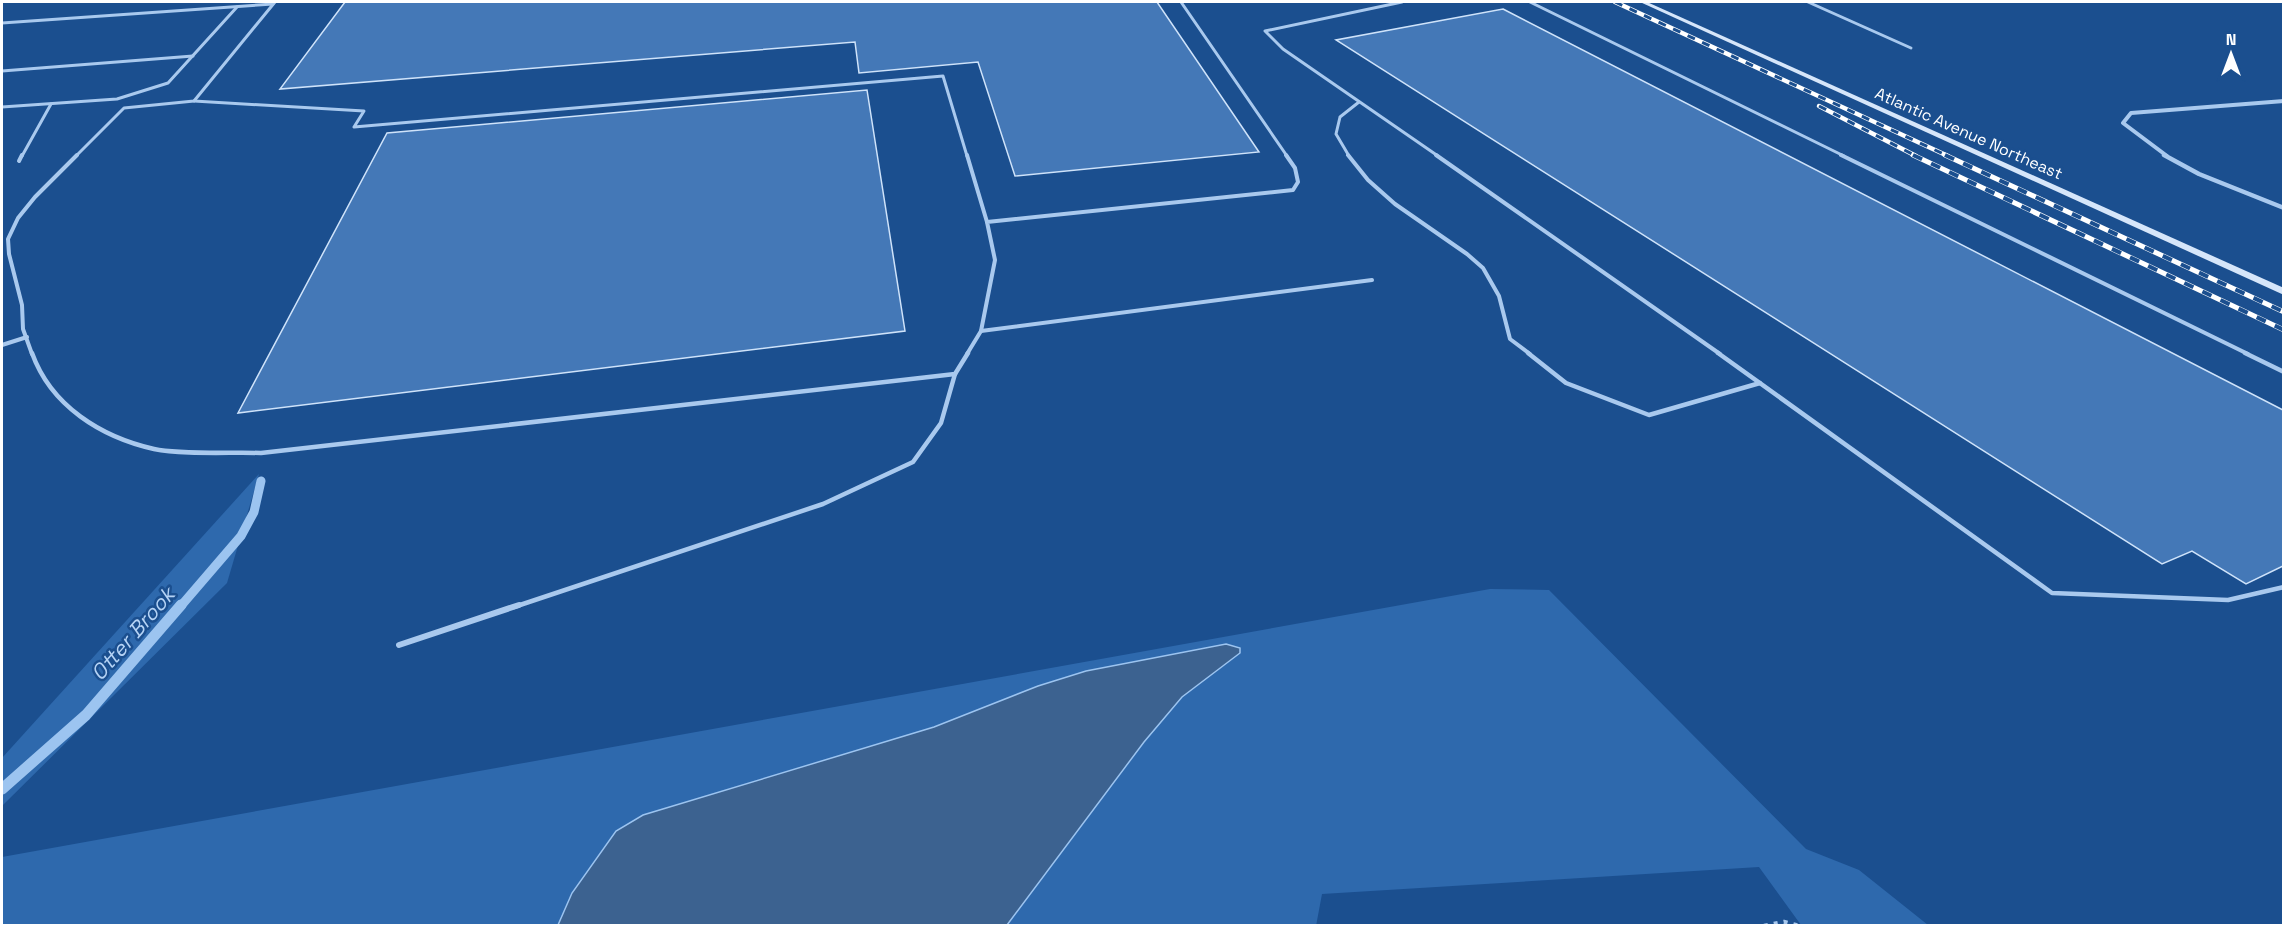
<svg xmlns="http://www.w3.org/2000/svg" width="2285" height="927" font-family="'Space Grotesk',sans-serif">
	<rect width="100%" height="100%" fill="#1b4f8f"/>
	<g fill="#2e69ad">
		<path d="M259,474L227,583L2,806V758Z"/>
		<path d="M1490,589L1549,590L1806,849L1859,870L1928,925H1801L1759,867L1322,894L1316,926H2V857Z"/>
	</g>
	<path fill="#3c6290" stroke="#9cc4f0" stroke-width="1.5" d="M1226,644L1240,648V653L1182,697L1144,742L1007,925H558L572,893L616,831L643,815L934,727L1038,686L1086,671Z"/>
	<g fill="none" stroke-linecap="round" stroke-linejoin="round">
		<path stroke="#9cc4f0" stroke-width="9" d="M180,607L241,536L254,512L261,481"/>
		<path stroke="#9cc4f0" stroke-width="11" d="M2,789L86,715L181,605"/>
	</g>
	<g fill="#4478b7" stroke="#cfe3fa" stroke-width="1.5">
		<path d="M345,2H1157L1259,152L1015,176L978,62L859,73L855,42L280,89Z"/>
		<path d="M1503,9L2283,410V566L2246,584L2192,551L2162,564L1336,40Z"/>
		<path d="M867,90L905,331L238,413L387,133Z"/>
	</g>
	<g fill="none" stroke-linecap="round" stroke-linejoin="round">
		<path stroke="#a9c9ee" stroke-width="4.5" stroke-dasharray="4 6" stroke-linecap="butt" d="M1764,926L1784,922L1799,926"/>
		<g stroke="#a9c9ee" stroke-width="3">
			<path d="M1181,2L1287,156"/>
			<path d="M1402,2L1265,31L1283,49L1438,156"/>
			<path d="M1530,2L1844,156"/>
			<path d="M1808,2L1911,48"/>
			<path d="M2,23L273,4"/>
			<path d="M2,71L193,56"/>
			<path d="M194,101L364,111L354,127L943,76L967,156"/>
			<path d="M2,107L117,99L168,83L237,7"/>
			<path d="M22,156L51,104"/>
			<path d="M76,156L124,108L194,101L275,2"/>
			<path d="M1349,156L1336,134L1340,117L1359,102"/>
		</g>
		<g stroke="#a9c9ee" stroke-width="4">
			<path d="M967,155L987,222"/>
			<path d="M1348,155L1368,180L1395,204L1467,254L1483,268L1499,296L1510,339L1530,354"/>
			<path d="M1436,155L1720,354"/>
			<path d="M1841,155L2248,354"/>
			<path d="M19,161L22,155"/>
			<path d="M981,331L995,260L987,222L1293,190L1298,182L1295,168L1286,155"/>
			<path d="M2,345L27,337"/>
			<path d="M32,354L23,329L22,305L9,254L8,239L18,218L35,197L77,155"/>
			<path d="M967,354L981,331L1372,280"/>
		</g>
		<g stroke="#a9c9ee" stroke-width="4.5">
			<path d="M32,353C51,406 101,437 154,449C182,455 231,452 261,453L955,374L968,353"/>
			<path d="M1528,353L1566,383L1649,415L1760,383"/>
			<path d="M1718,353L2052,593L2228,600L2284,587"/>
			<path d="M2245,353L2284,372"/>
			<path d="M514,607L823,504L913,462L941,423L955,374"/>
		</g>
		<path stroke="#a9c9ee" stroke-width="6" d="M399,645L519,605"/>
		<path stroke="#a9c9ee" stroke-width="4" d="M2167,156L2123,123L2131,113L2284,101"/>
		<path stroke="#a9c9ee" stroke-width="4.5" d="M2164,155L2199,174L2284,208"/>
		<path fill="#d6e6fa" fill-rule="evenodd" d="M1640,2H1647L2284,288V295Z"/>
		<defs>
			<g id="rail-far1">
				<path d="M1615,2L1948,156"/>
				<path d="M1819,106L1916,156"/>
			</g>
			<g id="rail">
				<path d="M1913,155L2284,330"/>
				<path d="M1945,155L2284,312"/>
			</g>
		</defs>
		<use href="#rail-far1" stroke="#fff" stroke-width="4.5"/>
		<use href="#rail" stroke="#fff" stroke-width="5"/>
		<use href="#rail-far1" stroke="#1b4f8f" stroke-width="3" stroke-dasharray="8" stroke-linecap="butt"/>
		<use href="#rail" stroke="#1b4f8f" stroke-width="4" stroke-dasharray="10" stroke-linecap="butt"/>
	</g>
	<g text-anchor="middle" stroke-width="5" stroke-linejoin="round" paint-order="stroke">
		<g font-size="16" fill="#fff" stroke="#1b4f8f">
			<text transform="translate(1969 133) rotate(24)" y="6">Atlantic Avenue Northeast</text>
		</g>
		<g font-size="21" font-style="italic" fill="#b5d3f5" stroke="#1b4f8f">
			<text transform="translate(133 634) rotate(-49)" y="7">Otter Brook</text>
		</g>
	</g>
	<rect width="2285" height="927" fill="none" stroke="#ffffff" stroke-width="6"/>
	<g transform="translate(2231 54)" stroke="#1b4f8f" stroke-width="4.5" paint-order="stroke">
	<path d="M0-4.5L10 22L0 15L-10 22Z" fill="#ffffff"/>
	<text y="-9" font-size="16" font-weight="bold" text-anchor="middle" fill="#ffffff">N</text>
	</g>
</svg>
